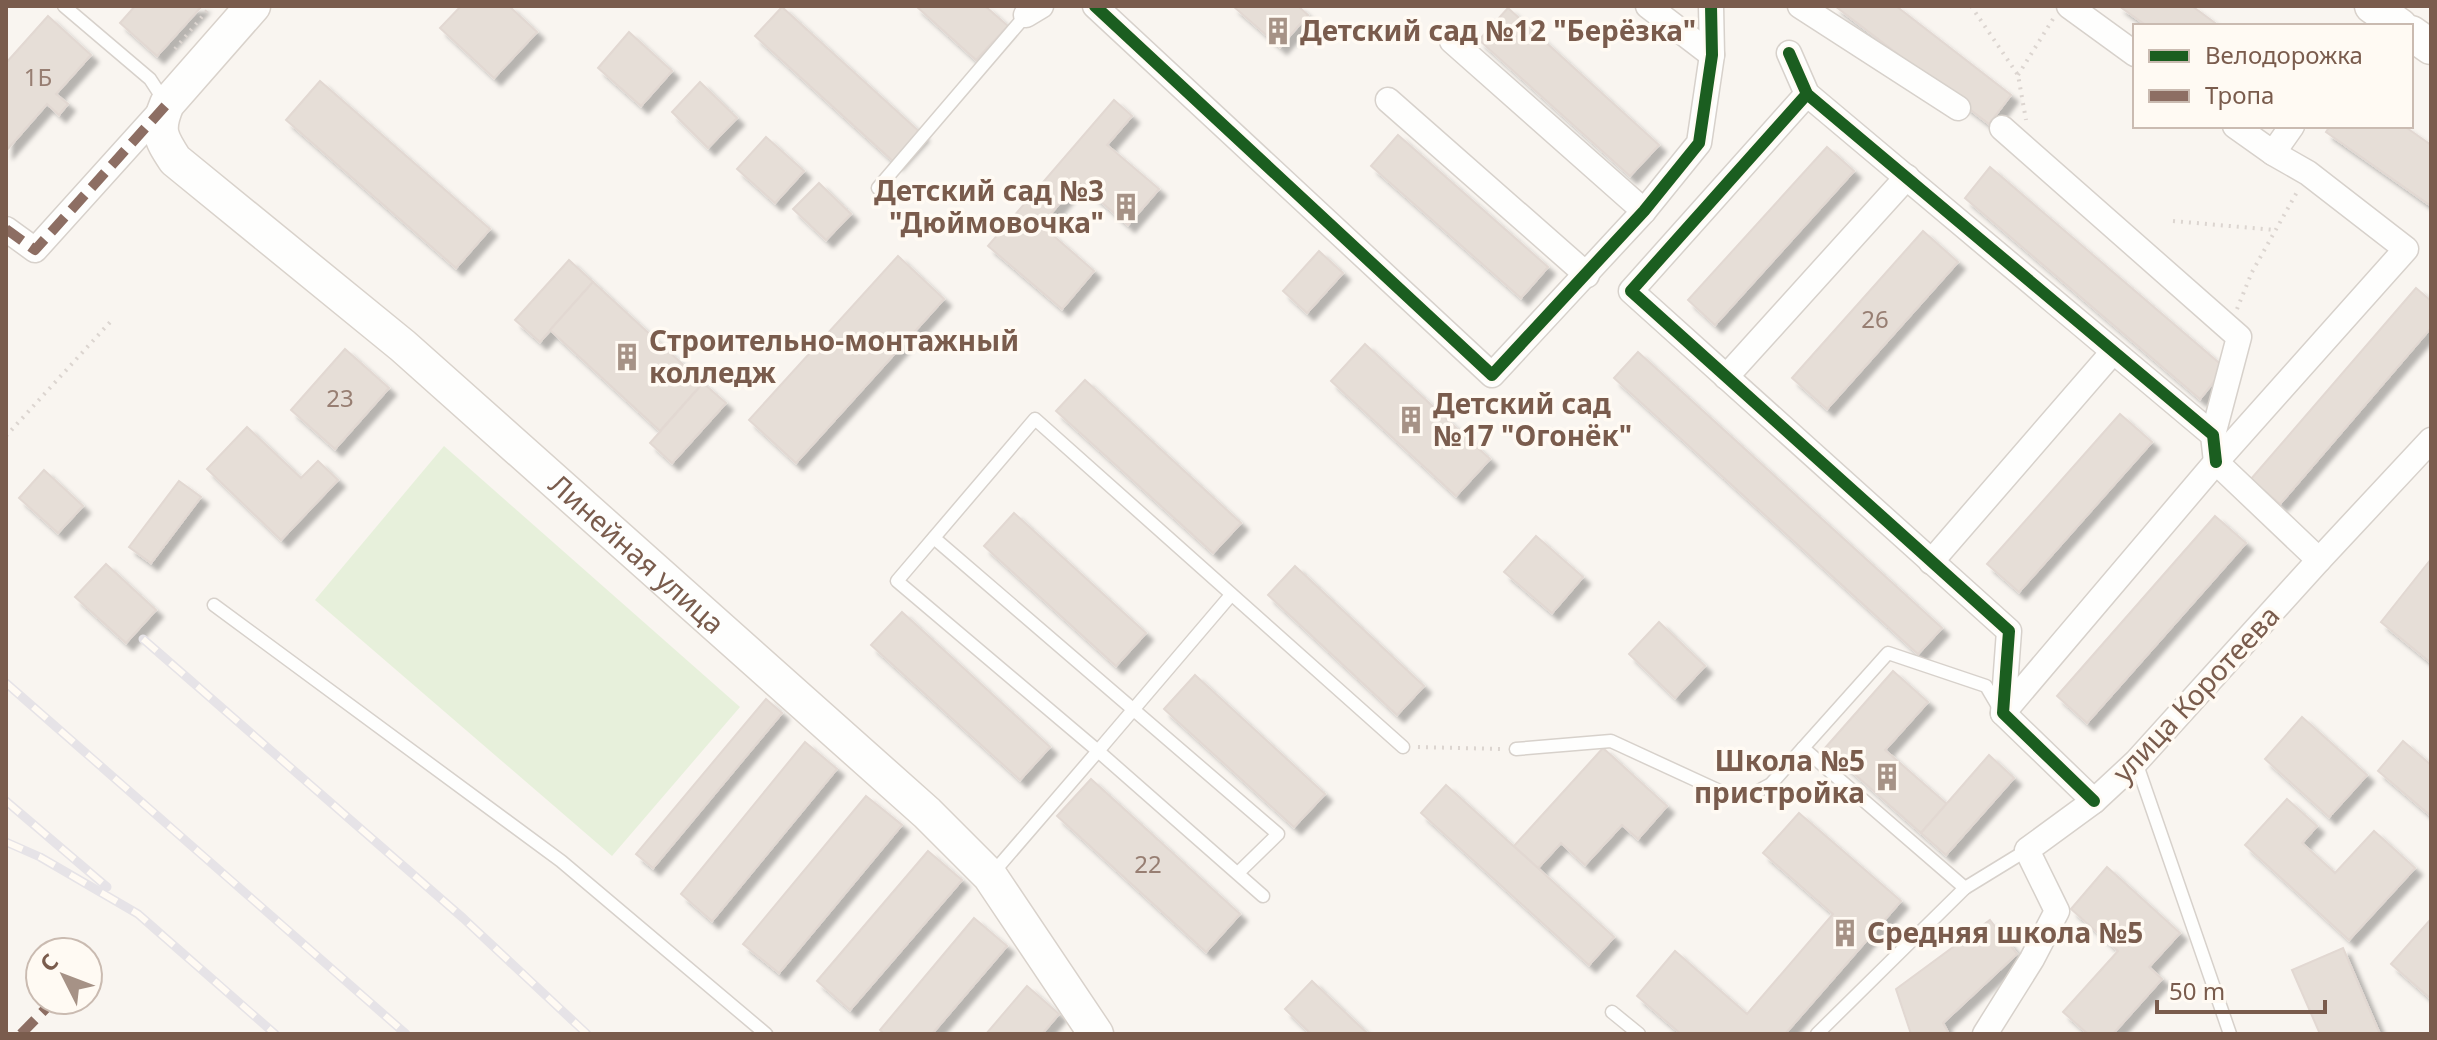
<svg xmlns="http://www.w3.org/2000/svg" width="2437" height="1040" font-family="'Noto Sans',sans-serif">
	<defs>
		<filter id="shadow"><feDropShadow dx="7" dy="7" stdDeviation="2" flood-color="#0004"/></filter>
	</defs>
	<rect width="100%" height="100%" fill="#f9f5f0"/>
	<path fill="#e7f0db" d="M444,446L740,707L612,856L315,600Z"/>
	<g fill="#e6ded7" stroke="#e2d8d2" stroke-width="2" filter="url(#shadow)">
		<path d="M135,6H202L157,56L120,23Z"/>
		<path d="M461,6H509L537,32L494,78L440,28Z"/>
		<path d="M916,6H985L1008,26L976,60Z"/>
		<path d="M1233,6H1298L1308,15L1280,47Z"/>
		<path d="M1835,6H1896L2011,95L1989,124Z"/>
		<path d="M2119,6H2192L2219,26H2147Z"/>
		<path d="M782,7L922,134L895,163L755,36Z"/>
		<path d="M1508,8L1659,145L1630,176L1479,40Z"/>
		<path d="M48,16L91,55L56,94L68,104L59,115L47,104L6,151V63Z"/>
		<path d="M629,32L672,71L641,106L598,68Z"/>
		<path d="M320,81L490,229L456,268L286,120Z"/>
		<path d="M700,82L737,118L708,148L672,112Z"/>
		<path d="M1114,100L1132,116L1107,145L1159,189L1128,225L1078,182L1041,225L1094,271L1062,309L988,246Z"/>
		<path d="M2330,126H2404L2431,145V206L2326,132Z"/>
		<path d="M1398,135L1548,267L1521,298L1371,166Z"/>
		<path d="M766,137L804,171L775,203L737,169Z"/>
		<path d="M1827,147L1854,171L1715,325L1688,300Z"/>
		<path d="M1990,167L2225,368L2200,399L1965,198Z"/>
		<path d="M819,183L851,214L826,240L793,209Z"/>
		<path d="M1923,231L1958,262L1827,409L1792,378Z"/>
		<path d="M1319,251L1343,273L1307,313L1283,291Z"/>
		<path d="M898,256L944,299L796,463L749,420Z"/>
		<path d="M569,260L593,282L540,342L515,320Z"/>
		<path d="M593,282L703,383L660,431L550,330Z"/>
		<path d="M2416,288L2431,301V328L2280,504L2251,479Z"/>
		<path d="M1365,344L1490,459L1456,496L1331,381Z"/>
		<path d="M345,349L389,388L335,449L291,410Z"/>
		<path d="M1638,352L1942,628L1918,654L1614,378Z"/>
		<path d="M1085,380L1241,523L1213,553L1056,411Z"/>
		<path d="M703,383L726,403L672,463L650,443Z"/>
		<path d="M2120,414L2152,442L2019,592L1987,564Z"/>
		<path d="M247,427L301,478L318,461L338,480L281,540L207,469Z"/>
		<path d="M44,470L83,506L58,533L19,498Z"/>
		<path d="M179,481L201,497L151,563L129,547Z"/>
		<path d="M1014,513L1146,633L1116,666L984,546Z"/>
		<path d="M2215,516L2246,543L2087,723L2057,696Z"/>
		<path d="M1536,536L1583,577L1552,613L1504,572Z"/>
		<path d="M2431,559V663L2381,622Z"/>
		<path d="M106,564L156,610L126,643L75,597Z"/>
		<path d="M1295,566L1424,686L1397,715L1268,595Z"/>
		<path d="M902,612L1050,747L1020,780L871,645Z"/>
		<path d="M1659,622L1705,666L1675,698L1629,654Z"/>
		<path d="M1893,671L1928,702L1885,750L1947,804L1921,833L1825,748Z"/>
		<path d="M1195,675L1325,794L1294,827L1164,709Z"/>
		<path d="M766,699L782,713L653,868L636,854Z"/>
		<path d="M2302,717L2367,775L2329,817L2265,759Z"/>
		<path d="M2403,741L2431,765V816L2378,771Z"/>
		<path d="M805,742L837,769L712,921L681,894Z"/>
		<path d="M1603,748L1667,806L1638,839L1622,825L1585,865L1561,843L1538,868L1514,846Z"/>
		<path d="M1989,755L2014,778L1946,855L1921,833Z"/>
		<path d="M1091,779L1240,914L1206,952L1057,816Z"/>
		<path d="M1446,785L1614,937L1589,965L1421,813Z"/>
		<path d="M866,796L902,825L779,973L743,944Z"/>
		<path d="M2287,799L2317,826L2302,843L2335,873L2374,831L2415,868L2349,940L2245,845Z"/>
		<path d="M1799,813L1901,901L1785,1034H1681L1637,996L1675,951L1747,1014L1833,914L1763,853Z"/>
		<path d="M928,851L962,880L850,1010L817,981Z"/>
		<path d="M2107,867L2180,933L2149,967L2162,979L2113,1034H2088L2063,1012L2118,951L2071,909Z"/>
		<path d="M974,918L1007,946L932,1034H884L880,1030Z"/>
		<path d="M2431,919V999L2391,964Z"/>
		<path d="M1990,920L2017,954L1943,1023L1949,1034H1911L1896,989Z"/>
		<path d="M2343,948L2380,1034H2320L2292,970Z"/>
		<path d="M1312,981L1368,1034H1311L1285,1009Z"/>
		<path d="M1027,986L1059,1014L1042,1034H986Z"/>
	</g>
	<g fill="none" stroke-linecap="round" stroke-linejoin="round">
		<defs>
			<g id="lane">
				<path d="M64,6L150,79L165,102"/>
				<path d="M878,188L1026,15L1024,12"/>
				<path d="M934,538L1278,834L1238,873"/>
				<path d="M1231,595L1098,751L1263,896"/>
				<path d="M214,605L561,861L766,1034"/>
				<path d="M1803,748L1888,653L1986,686L1999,708"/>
				<path d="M1516,749L1611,741L1726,794L1749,796L1771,784L1803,748L1965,888"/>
				<path d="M2136,762L2230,1034"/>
				<path d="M992,874L1098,751L897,581L1035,419L1403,747"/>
				<path d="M1612,1012L1639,1034"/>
				<path d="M1817,1034L1965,888L2027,850"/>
			</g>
			<g id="street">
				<path d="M1095,6L1492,375L1644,211L1699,143L1712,55L1711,6"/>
				<path d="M1648,6L1712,55"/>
				<path d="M1800,6L1958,108"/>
				<path d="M2069,6L2135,54"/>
				<path d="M1026,15L1041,6"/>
				<path d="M1452,41L1644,211"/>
				<path d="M1789,53L1807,94L2213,435L2216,462"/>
				<path d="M1807,94L1631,291L2009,631L2003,713L2094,801"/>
				<path d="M1388,100L1587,275"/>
				<path d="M2002,128L2239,337L2213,435"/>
				<path d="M2273,153L2292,126"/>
				<path d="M6,229L35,250L165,106"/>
				<path d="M1726,377L1907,177"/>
				<path d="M2216,462L2406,249L2308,173L2273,153L2235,126"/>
				<path d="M1931,562L2112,353"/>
				<path d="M2003,713L2216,462L2319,560"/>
				<path d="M1985,1034L2032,959L2057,911L2027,850L2094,801L2136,762L2319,560L2431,440"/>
			</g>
			<g id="secondary">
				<path id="s1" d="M253,6L167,104C156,130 160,137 175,160L403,346L927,813L990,876L1096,1034"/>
				<path d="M2372,6L2400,26"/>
				<path d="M2411,33L2431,47"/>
			</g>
		</defs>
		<use href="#lane" stroke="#d7d1cb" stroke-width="15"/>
		<use href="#street" stroke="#d7d1cb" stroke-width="27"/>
		<use href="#secondary" stroke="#d9d2cb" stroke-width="37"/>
		<g stroke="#dcd5d0" stroke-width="4" stroke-dasharray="2 6" stroke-linecap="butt">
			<path d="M1971,6L2018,75L2026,120"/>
			<path d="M175,49L211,6"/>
			<path d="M2018,75L2053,19"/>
			<path d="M2173,221L2275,230"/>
			<path d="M2237,309L2252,272L2297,192"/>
			<path d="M6,436L112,320"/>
			<path d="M1418,747L1501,749"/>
		</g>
		<use href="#lane" stroke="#fefefd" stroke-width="12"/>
		<use href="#street" stroke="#fefefd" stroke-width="24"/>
		<use href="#secondary" stroke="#fefefd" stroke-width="34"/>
		<defs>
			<g id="rail">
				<path d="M143,639L463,918L587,1034"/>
				<path d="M6,683L406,1034"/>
				<path d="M6,801L107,887"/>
				<path d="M6,842L40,857L138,914L275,1034"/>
			</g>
		</defs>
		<use href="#rail" stroke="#e6e3e7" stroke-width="9"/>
		<use href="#rail" stroke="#fffaf3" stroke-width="6" stroke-dasharray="18" stroke-linecap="butt"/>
		<g stroke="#8d6e63" stroke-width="10" stroke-dasharray="20 10" stroke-linecap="butt">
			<path d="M6,229L35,250L167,104"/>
			<path d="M21,1034L54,1000"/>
		</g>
		<defs>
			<g id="cycleway">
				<path d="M1095,6L1492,375L1644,211L1699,143L1712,55L1711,6"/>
				<path d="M1789,53L1807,94L2213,435L2216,462"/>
				<path d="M1807,94L1631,291L2009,631L2003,713L2094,801"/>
			</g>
		</defs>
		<use href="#cycleway" stroke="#fffaf3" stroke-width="17"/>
		<use href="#cycleway" stroke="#1b5e20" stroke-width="12"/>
	</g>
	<defs>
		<symbol id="building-bare" viewBox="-9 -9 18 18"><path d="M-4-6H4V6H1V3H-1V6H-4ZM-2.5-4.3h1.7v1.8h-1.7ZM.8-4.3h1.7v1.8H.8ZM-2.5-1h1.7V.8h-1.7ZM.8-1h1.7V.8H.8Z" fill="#a69286" stroke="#fffaf3" stroke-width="2.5" paint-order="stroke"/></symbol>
	</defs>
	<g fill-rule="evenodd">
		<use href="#building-bare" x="1258" y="11" width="40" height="40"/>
		<use href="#building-bare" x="1106" y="187" width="40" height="40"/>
		<use href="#building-bare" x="607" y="337" width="40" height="40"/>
		<use href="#building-bare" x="1391" y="400" width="40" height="40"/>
		<use href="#building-bare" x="1867" y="757" width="40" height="40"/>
		<use href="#building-bare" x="1825" y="913" width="40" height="40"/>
	</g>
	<g text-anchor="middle" stroke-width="7" stroke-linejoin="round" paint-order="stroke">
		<g font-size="24" fill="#977e72">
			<text x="38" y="86">1Б</text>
			<text x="1875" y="328">26</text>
			<text x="340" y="407">23</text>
			<text x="1148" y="873">22</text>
		</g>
		<g font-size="28" font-weight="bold" fill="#7a5c4d" stroke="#fffaf3" text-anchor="start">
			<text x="1300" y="41">Детский сад №12 "Берёзка"</text>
			<text x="1104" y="201" text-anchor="end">Детский сад №3<tspan x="1104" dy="32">"Дюймовочка"</tspan></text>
			<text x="649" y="351">Строительно-монтажный<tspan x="649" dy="32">колледж</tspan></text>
			<text x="1433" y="414">Детский сад<tspan x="1433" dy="32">№17 "Огонёк"</tspan></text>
			<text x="1865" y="771" text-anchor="end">Школа №5<tspan x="1865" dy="32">пристройка</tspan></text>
			<text x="1867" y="943">Средняя школа №5</text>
		</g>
		<g font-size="28" fill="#7a5c4d" stroke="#fffaf3">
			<text dy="10" stroke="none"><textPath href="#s1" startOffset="798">Линейная улица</textPath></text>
			<text transform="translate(2196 694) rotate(-47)" y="10">улица Коротеева</text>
		</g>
	</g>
	<rect width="2437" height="1040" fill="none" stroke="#7a5c4d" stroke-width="16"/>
	<rect x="2133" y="24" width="280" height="104" fill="#fffaf3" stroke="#cabbb1" stroke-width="2"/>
	<rect x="2149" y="50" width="40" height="12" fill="#1b5e20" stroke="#cabbb1" stroke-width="2"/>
	<text x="2205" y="64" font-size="24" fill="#7a5c4d">Велодорожка</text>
	<rect x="2149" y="90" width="40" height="12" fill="#8d6e63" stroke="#cabbb1" stroke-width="2"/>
	<text x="2205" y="104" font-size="24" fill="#7a5c4d">Тропа</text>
	<g transform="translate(64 976) rotate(312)"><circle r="38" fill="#fffaf3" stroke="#cabbb1" stroke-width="2"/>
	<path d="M0-6L14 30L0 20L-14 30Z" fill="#a69286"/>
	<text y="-12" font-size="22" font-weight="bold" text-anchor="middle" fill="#7a5c4d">С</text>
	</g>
	<path d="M2157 1000v12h168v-12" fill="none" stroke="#7a5c4d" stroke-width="4"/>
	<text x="2169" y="1000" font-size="24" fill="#7a5c4d" stroke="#fffaf3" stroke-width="6" paint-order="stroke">50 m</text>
</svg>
